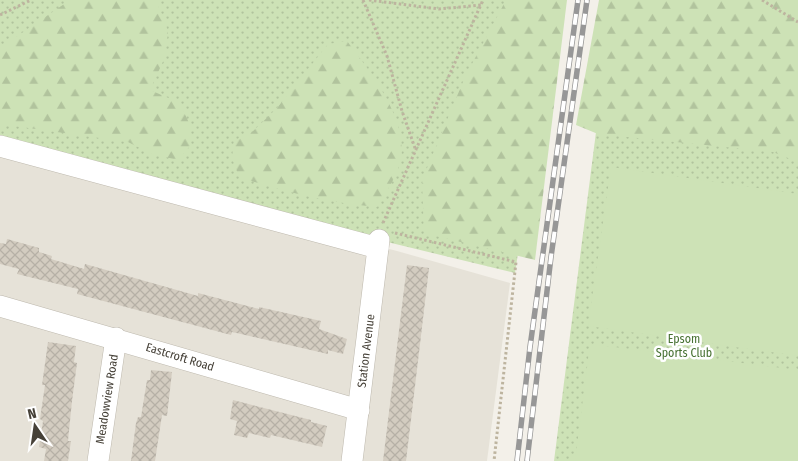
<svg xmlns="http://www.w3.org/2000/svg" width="798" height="461" font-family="'Fira Sans Condensed',sans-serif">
	<defs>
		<pattern id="grass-dots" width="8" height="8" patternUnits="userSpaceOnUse" patternTransform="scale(1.25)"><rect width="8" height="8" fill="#cde2b6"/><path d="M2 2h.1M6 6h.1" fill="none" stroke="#b1c39d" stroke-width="1.8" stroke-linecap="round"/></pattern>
		<pattern id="forest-firs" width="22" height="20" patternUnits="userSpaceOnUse" patternTransform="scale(1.25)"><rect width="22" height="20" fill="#cde2b6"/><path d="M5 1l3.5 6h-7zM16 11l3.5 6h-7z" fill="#b1c39d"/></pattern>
		<pattern id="building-cross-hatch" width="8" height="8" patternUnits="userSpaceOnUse" patternTransform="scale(1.25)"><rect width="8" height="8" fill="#d3ccc0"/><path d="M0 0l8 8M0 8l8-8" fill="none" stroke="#b6b0a6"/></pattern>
	</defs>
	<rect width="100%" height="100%" fill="#f3f0e9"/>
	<path fill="#e6e2d8" d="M0,149L397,251L510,283L487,461H0Z"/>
	<g fill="url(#grass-dots)">
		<path d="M0,0H556L515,273L379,240L0,138Z"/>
		<path d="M596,132L774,149L798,160V461H554Z"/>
	</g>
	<g fill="url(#forest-firs)">
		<path d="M70,0H156L168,31L165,57L150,90L180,103L189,123L191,145L178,160L152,154L128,142L0,124V48Z"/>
		<path d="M506,0H567L535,260L424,233L422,180L465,77Z"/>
		<path d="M599,0H798V162L773,152L598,134L576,125Z"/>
		<path d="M347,41C370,72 413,124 399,166C394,181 385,194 377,207C329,203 284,192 239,177L232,158L234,140L249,135L277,108L328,44Z"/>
	</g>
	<g fill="#cde2b6">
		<path d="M611,167L798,194V356L588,326Z"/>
		<path d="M590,344L798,370V461H575Z"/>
	</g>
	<g fill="url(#building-cross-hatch)">
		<path d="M7,239L39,248V252L52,256L51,259L84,269L85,264L198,296V293L259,309V307L321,321L319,329L347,339L343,354L328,350V354L232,332L231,335L77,294L78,289L17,274L19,269L0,264V243L6,244Z"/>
		<path d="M407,265L429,268L418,361L406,461H383Z"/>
		<path d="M48,342L76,346L74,362L77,363L72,401L68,441H71L68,461H44L46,449L39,447L43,421L40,419L45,385H42Z"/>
		<path d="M151,370L172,372L167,416L162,415L155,461H131L136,423L138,417H141L147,380H150Z"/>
		<path d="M233,400L311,420V422L327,426L322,447L271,435L270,438L249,433L247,438L234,435L237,421L230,419Z"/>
	</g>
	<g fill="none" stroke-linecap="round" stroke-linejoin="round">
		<defs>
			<g id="minor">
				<path d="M0,146L378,248"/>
				<path d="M0,306L359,410"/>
				<path d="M98,461L116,338"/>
				<path d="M352,461L379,240"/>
			</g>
		</defs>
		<use href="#minor" stroke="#bdb8ad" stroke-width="22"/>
		<g stroke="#bdb49f" stroke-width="3" stroke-dasharray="2.5 2.5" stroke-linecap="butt">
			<path d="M363,0L387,56L402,111L416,151"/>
			<path d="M369,0L439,9L481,5"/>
			<path d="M762,0L798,22"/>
			<path d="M0,15L31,0"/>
			<path d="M383,223L483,0"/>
			<path d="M395,233L516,262L494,461"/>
		</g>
		<use href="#minor" stroke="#fff" stroke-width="21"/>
		<defs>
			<g id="rail">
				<path d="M517,461L530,347L578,0"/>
				<path d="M527,461L551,257L587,0"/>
			</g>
		</defs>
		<use href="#rail" stroke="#979797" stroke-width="5.5"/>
		<use href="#rail" stroke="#fff" stroke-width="4" stroke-dasharray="11" stroke-linecap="butt"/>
	</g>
	<g text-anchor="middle" stroke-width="5" stroke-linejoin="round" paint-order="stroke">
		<g font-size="12" fill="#477132" stroke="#fff">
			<text x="684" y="343">Epsom<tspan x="684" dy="14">Sports Club</tspan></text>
		</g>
		<g font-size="12" fill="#464138" stroke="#fff">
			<text transform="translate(366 351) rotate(-83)" y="4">Station Avenue</text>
			<text transform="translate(180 357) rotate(17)" y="4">Eastcroft Road</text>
			<text transform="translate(107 399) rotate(-81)" y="4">Meadowview Road</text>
		</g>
	</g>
	<g transform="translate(35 426) rotate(347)" stroke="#ffffff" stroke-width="4" paint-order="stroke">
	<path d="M0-4L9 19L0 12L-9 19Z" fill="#464138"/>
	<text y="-8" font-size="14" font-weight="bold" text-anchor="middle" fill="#464138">N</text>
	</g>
</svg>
